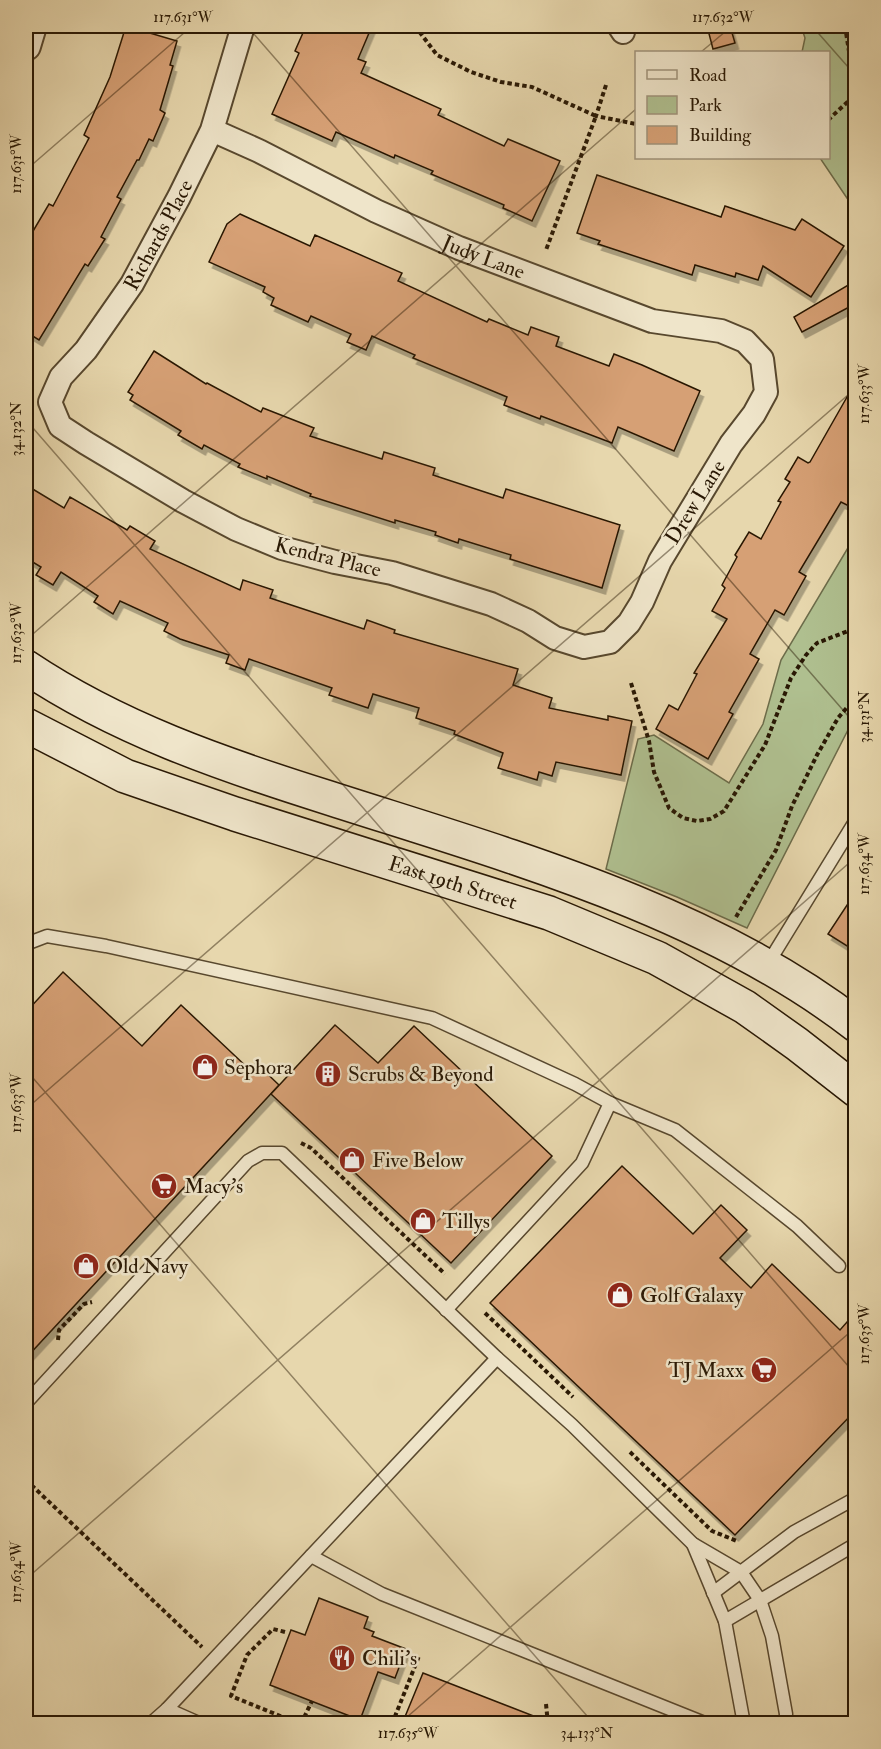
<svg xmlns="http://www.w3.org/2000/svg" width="881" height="1749" font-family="'IM FELL Double Pica',serif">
	<defs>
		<filter id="shadow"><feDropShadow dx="3.5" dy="6" stdDeviation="0" flood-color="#0004"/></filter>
	</defs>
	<rect width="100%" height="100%" fill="#e7d7ad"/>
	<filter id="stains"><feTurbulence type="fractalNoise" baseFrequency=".00333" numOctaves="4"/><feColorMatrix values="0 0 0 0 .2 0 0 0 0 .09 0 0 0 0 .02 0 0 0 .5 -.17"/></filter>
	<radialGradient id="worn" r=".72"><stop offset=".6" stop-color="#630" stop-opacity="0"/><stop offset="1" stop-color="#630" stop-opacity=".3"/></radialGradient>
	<g fill="#afbf8f" stroke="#6c6c4a" stroke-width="1.5">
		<path d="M801,26H855V210L820,158H828V52H802L805,38Z"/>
		<path d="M855,536V723L850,726L747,928L677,897L606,869L638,739L654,735L729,783L763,724L781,660Z"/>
	</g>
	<g fill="#d6a075" stroke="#291804" stroke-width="1.5" filter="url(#shadow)">
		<path d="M126,26L177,41L170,65L173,66L160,110L165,113L153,141L149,139L139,160H137L117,197L121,199L101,237L105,239L88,266L85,264L39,340L26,332V243L49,204L53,206L89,138L84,135L110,77Z"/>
		<path d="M306,26H372L358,59L366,62L361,73L441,109L438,115L504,146L508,139L560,161L532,221L503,208L504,205L431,174L433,171L395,155L394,158L336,132L332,141L272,114L299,53L295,51Z"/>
		<path d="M707,26H730L735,43L713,49Z"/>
		<path d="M597,175L721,217L725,206L795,230L802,219L844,246L811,297L763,266L758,280L736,273L735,277L695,265L692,275L598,244L600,241L577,233Z"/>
		<path d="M240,214L310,246L315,235L402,273L398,281L487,322L489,319L528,335L531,327L559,337L556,346L609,366L614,354L642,365L700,391L674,451L618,427L612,443L541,416L540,419L504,405L507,397L413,358L415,355L372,336L366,350L347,342L351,334L311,316L308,322L271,305L274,298L263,292L265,287L209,262L227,224Z"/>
		<path d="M855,281V304L802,332L794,317Z"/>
		<path d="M154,351L206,384L207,383L261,412L263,408L314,428L310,436L382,459L384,452L435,468L433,475L503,498L506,489L620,525L602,588L510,559L511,555L459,539L458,543L435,535L436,532L395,520V523L310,496L311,494L267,476V479L238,467L240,464L204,445L202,449L178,435L181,431L130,400L133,395L128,392Z"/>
		<path d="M855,383V494L849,506L841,502L799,572L806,576L784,615L775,610L750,654L759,659L729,712L733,714L708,759L656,729L669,705L678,710L697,674L694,673L727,619L712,611L725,588L722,585L737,557L735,555L749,532L761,539L781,502L778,501L790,482L785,479L798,457L808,463L810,462Z"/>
		<path d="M26,485L64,508L70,497L127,530L130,526L155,541L150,549L240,590L243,580L273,590L270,598L364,629L367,620L395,630L394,633L518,669L513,685L552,698L549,708L608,720V716L632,721L621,775L556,762L552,776L539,772L537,780L498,768L503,753L454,734L455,731L416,718L419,708L373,694L368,708L329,695L332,688L249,659L245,670L226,663L229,655L180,639L164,631L168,623L120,601L113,614L94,602L98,596L61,572L53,585L36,575L41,567L26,558Z"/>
		<path d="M855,893V951L828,934Z"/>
		<path d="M63,972L142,1046L181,1005L250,1070L256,1063L279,1085L26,1358V1012Z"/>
		<path d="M335,1025L378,1063L414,1026L552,1156L451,1263L271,1094Z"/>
		<path d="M622,1166L693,1234L721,1205L747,1230L720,1258L751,1288L772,1264L840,1330L855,1313V1411L735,1535L490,1303Z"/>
		<path d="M319,1598L368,1617L364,1628L374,1632L372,1636L406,1649L395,1678L378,1672L360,1720L270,1685L291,1630L305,1635Z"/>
		<path d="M423,1673L549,1722V1724H402Z"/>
	</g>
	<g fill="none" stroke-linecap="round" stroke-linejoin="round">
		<defs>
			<g id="service">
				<path d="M26,944L47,936L106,946L432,1018L575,1084L610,1103L582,1163L446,1310"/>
				<path d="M767,965L856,820"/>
				<path d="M610,1103L675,1130L797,1226L839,1266"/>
				<path d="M26,1403L248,1161L262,1153H282L497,1358L572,1425L693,1544L741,1572L760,1600L772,1636L786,1714L785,1724"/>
				<path d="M693,1544L725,1621L744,1724"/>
				<path d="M311,1556L382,1594L707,1724"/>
				<path d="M713,1593L794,1532L856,1498"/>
				<path d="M725,1621L856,1544"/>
				<path d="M167,1709L201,1724"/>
				<path d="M150,1724L167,1709L497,1358"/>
			</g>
			<g id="minor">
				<path d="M619,26L623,32"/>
				<path id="s1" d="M212,130L259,151L376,211L459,248L652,321L721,331L745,341L762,359L766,392L754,414L731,444L660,561L642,602L629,623L610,642L584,647L555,638L528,621L491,604L392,573L335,562L282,548L236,529L183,501L86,443L60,426L50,402L61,377L86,350L132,284L179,197L212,130L243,26"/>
			</g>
			<path id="tertiary" d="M26,46L32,26"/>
			<g id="secondary">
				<path d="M26,667C117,728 221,764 326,797C503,854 706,909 856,1025"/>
				<path id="s2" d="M26,725L125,776L235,814L549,913L657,958L745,1007L797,1044L856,1090"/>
			</g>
		</defs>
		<use href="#service" stroke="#58482e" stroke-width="15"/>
		<use href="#minor" stroke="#58482e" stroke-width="26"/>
		<use href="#tertiary" stroke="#58482e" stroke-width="32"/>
		<use href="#secondary" stroke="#291804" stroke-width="36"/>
		<g stroke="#291804" stroke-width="4" stroke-dasharray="4.5 3" stroke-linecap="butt">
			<path d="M415,26L437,55L471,72L501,82L532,87L596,116L546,250"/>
			<path d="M845,26L856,96"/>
			<path d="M606,85L596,116L636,124"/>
			<path d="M828,120L855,95"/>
			<path d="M631,683L649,741L654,772L669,808L683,818L697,821L710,819L724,811L765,745L791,678L806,655L817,643L856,628"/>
			<path d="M736,917L776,850L792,806L817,755L838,718L856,697"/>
			<path d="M301,1143L311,1148L445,1274"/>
			<path d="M485,1313L573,1397"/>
			<path d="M58,1340L59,1330L84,1304L92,1302"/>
			<path d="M630,1452L712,1531L737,1541"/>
			<path d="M26,1480L202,1647"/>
			<path d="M285,1632L273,1629L247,1655L231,1696L300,1724"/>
			<path d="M546,1704L548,1724"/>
			<path d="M301,1724L312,1701"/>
			<path d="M392,1724L419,1656"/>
		</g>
		<use href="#service" stroke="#efe5ca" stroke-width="12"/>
		<use href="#minor" stroke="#efe5ca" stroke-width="22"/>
		<use href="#tertiary" stroke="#efe5ca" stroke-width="28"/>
		<use href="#secondary" stroke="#efe5ca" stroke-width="33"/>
	</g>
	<path fill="none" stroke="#291804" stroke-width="1.5" stroke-opacity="0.45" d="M247,26L856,725M812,26L856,76M701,52L732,26M26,170L192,26M26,420L856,1375M26,640L636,109M26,1070L594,1724M26,1109L856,388M26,1579L856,857M26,1719L29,1724M399,1724L856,1327"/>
	<defs>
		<symbol id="shop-disc" viewBox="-11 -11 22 22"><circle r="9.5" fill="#8f2418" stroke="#efe5ca"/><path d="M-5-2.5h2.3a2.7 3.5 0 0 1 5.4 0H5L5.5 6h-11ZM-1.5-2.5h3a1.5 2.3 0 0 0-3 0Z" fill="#fff"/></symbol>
		<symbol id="building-disc" viewBox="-11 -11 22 22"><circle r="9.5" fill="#8f2418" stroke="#efe5ca"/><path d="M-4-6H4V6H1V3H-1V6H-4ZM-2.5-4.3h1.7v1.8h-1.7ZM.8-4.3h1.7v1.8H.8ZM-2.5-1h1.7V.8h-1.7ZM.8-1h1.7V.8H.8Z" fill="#fff"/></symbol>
		<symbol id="supermarket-disc" viewBox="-11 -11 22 22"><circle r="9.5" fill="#8f2418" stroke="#efe5ca"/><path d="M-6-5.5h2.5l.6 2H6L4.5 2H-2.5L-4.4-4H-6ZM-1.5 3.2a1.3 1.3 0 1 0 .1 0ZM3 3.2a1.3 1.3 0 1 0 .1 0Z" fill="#fff"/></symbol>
		<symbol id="restaurant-disc" viewBox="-11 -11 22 22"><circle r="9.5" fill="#8f2418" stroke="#efe5ca"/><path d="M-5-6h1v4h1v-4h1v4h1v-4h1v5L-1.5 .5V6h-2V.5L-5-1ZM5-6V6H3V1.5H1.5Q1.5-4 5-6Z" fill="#fff"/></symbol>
	</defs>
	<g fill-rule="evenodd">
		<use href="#shop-disc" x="190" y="1052" width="30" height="30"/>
		<use href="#building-disc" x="313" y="1059" width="30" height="30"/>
		<use href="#shop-disc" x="337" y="1145" width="30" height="30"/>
		<use href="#supermarket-disc" x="149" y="1171" width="30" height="30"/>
		<use href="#shop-disc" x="408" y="1206" width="30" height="30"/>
		<use href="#shop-disc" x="71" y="1251" width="30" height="30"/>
		<use href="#shop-disc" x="605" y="1280" width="30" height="30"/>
		<use href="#supermarket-disc" x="749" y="1355" width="30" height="30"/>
		<use href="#restaurant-disc" x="327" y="1643" width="30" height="30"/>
	</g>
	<g text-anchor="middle" stroke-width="5" stroke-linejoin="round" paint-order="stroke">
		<g font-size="21" fill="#291804" stroke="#efe5ca">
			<text dy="7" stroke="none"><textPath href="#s1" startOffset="1756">Richards Place</textPath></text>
			<text dy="7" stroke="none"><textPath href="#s1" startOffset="300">Judy Lane</textPath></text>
			<text transform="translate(695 502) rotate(-58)" y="7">Drew Lane</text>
			<text transform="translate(328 557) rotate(14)" y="7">Kendra Place</text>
			<text dy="7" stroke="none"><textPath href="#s2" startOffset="456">East 19th Street</textPath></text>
		</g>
		<g font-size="21" fill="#291804" stroke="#efe5ca" text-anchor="start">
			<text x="224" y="1074">Sephora</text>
			<text x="348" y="1081">Scrubs &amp; Beyond</text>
			<text x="372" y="1167">Five Below</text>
			<text x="184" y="1193">Macy's</text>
			<text x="442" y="1228">Tillys</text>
			<text x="106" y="1273">Old Navy</text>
			<text x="640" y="1302">Golf Galaxy</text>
			<text x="744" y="1377" text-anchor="end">TJ Maxx</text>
			<text x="362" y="1665">Chili's</text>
		</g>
	</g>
	<rect width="881" height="1749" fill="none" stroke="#e7d7ad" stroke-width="66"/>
	<rect x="635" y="51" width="195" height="108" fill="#efe5ca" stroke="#a0937b" stroke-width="1.5"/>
	<rect x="647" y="70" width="30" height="9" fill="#efe5ca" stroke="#a0937b" stroke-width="1.5"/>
	<text x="689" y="81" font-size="18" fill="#291804">Road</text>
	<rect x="647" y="96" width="30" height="18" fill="#afbf8f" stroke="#a0937b" stroke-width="1.5"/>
	<text x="689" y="111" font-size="18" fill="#291804">Park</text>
	<rect x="647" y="126" width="30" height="18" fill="#d6a075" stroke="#a0937b" stroke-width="1.5"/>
	<text x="689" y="141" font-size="18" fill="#291804">Building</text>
	<rect x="33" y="33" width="815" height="1683" fill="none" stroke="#291804" stroke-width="2"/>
	<g font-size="15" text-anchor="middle" fill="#291804">
		<text x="183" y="22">117.631°W</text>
		<text x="723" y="22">117.632°W</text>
		<text transform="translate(16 164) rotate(-90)" y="5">117.631°W</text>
		<text transform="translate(864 394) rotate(-90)" y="5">117.633°W</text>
		<text transform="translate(16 429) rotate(-90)" y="5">34.132°N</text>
		<text transform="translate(16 633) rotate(-90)" y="5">117.632°W</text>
		<text transform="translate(864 717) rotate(-90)" y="5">34.131°N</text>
		<text transform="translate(864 864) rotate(-90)" y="5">117.634°W</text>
		<text transform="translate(16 1103) rotate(-90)" y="5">117.633°W</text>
		<text transform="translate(864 1334) rotate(-90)" y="5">117.635°W</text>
		<text transform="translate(16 1572) rotate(-90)" y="5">117.634°W</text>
		<text x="408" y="1738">117.635°W</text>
		<text x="587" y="1738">34.133°N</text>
	</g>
	<rect width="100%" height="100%" filter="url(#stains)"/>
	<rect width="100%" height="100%" fill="url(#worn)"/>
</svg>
